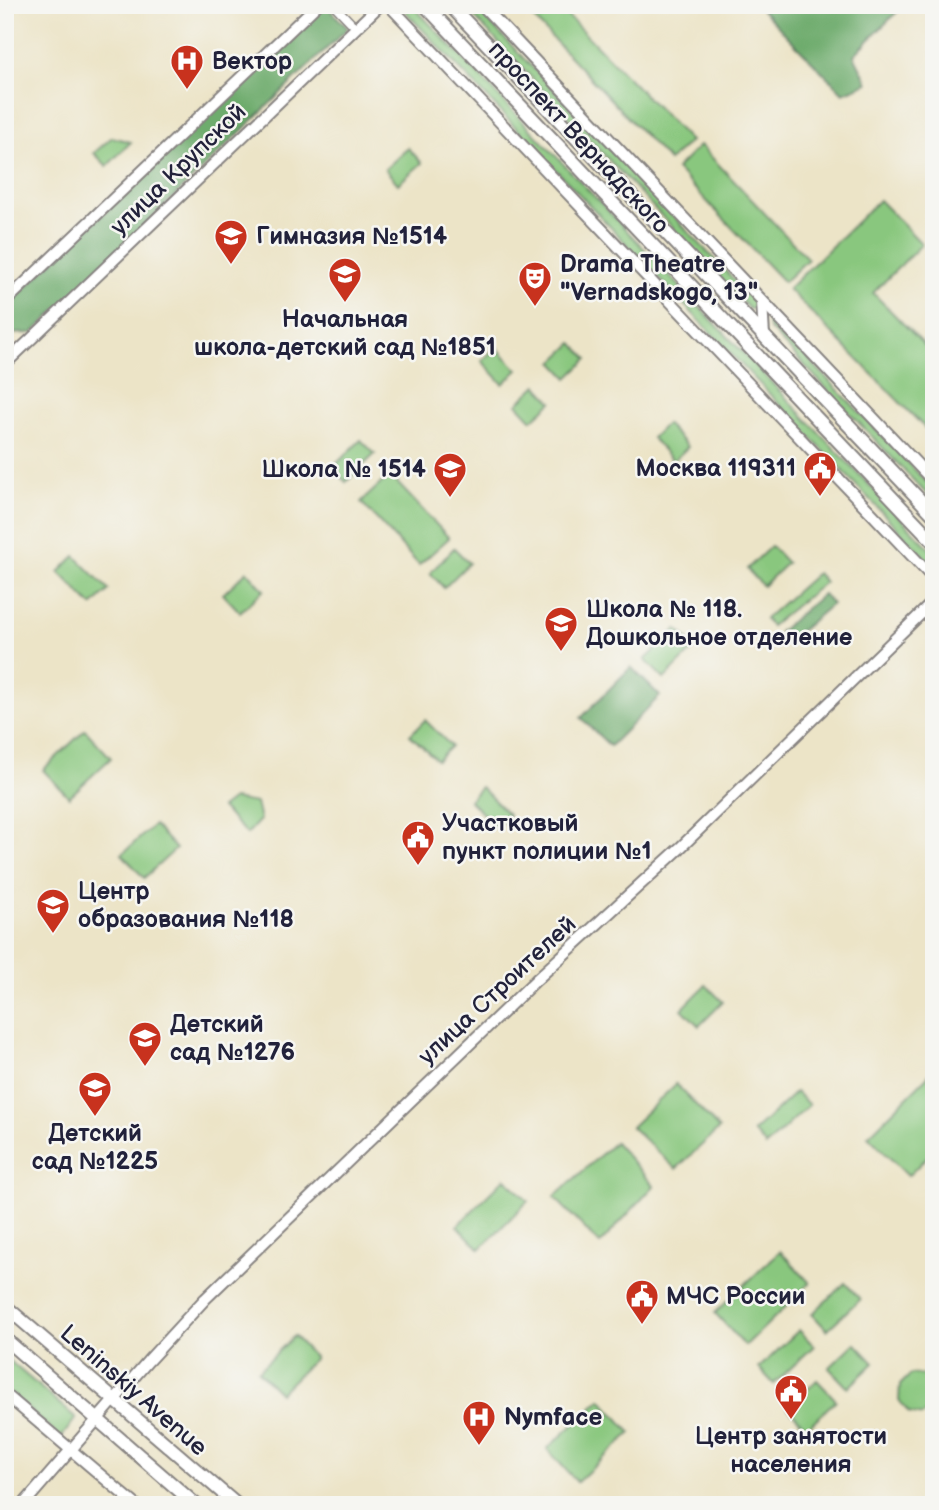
<svg xmlns="http://www.w3.org/2000/svg" width="939" height="1510" font-family="'Balsamiq Sans',sans-serif">
	<rect width="100%" height="100%" fill="#f6f6f2"/>
	<filter id="ink" filterUnits="userSpaceOnUse"><feTurbulence type="fractalNoise" baseFrequency=".0143" numOctaves="2"/><feDisplacementMap in="SourceGraphic" scale="14" xChannelSelector="R" yChannelSelector="G"/><feConvolveMatrix kernelMatrix="1 2 1 2 8 2 1 2 1" color-interpolation-filters="sRGB"/></filter>
	<filter id="wash" filterUnits="userSpaceOnUse"><feTurbulence type="fractalNoise" baseFrequency=".00686" numOctaves="4" result="noise"/><feDisplacementMap in="SourceGraphic" scale="28" xChannelSelector="R" yChannelSelector="G"/><feGaussianBlur stdDeviation="1.57" result="paint"/><feColorMatrix in="noise" values="0 0 0 0 0 0 0 0 0 0 0 0 0 0 0 0 0 1.4 0 .05"/><feComposite in="paint" operator="in"/></filter>
	<g filter="url(#wash)">
		<rect width="100%" height="100%" fill="#ece4c7"/>
		<g fill="#89c77e" stroke="#56745c" stroke-width="2">
			<path d="M399,5H412L934,553V567Z"/>
			<path d="M463,5H473L756,303V309H749Z"/>
			<path d="M521,5H557L690,141L669,161Z"/>
			<path d="M112,137L131,142L107,166L94,153Z"/>
			<path d="M700,145L808,259L784,282L676,169Z"/>
			<path d="M408,148L422,163L398,184L385,169Z"/>
			<path d="M879,200L922,244L873,293L934,355V437L788,289Z"/>
			<path d="M771,320L934,490V502L769,328L768,321Z"/>
			<path d="M573,343L588,359L568,378L553,362Z"/>
			<path d="M496,347L518,370L503,384L482,361Z"/>
			<path d="M537,385L552,402L532,420L517,404Z"/>
			<path d="M666,424L688,447L673,461L652,438Z"/>
			<path d="M361,440L375,454L346,482L332,468Z"/>
			<path d="M390,475L449,538L419,565L361,502Z"/>
			<path d="M771,546L787,563L763,586L747,569Z"/>
			<path d="M454,548L469,563L444,588L430,573Z"/>
			<path d="M75,556L109,590L92,606L59,572Z"/>
			<path d="M247,571L264,590L240,612L223,594Z"/>
			<path d="M817,573L825,582L771,626L765,619Z"/>
			<path d="M677,629L696,647L664,679L645,660Z"/>
			<path d="M425,720L451,746L437,760L410,735Z"/>
			<path d="M85,730L111,758L69,797L43,770Z"/>
			<path d="M481,787L509,815L497,828L469,800Z"/>
			<path d="M233,799L256,803L260,820L247,834L221,808Z"/>
			<path d="M154,825L176,849L144,878L122,854Z"/>
			<path d="M706,985L723,1002L699,1026L682,1009Z"/>
			<path d="M934,1070V1150L908,1176L868,1136Z"/>
			<path d="M676,1084L719,1129L676,1169L631,1127Z"/>
			<path d="M796,1092L809,1105L766,1146L753,1132Z"/>
			<path d="M615,1142L654,1186L600,1244L554,1197Z"/>
			<path d="M505,1178L528,1201L480,1249L457,1226Z"/>
			<path d="M780,1251L810,1283L745,1346L715,1313Z"/>
			<path d="M845,1283L860,1299L827,1330L812,1314Z"/>
			<path d="M799,1330L814,1346L774,1384L759,1368Z"/>
			<path d="M294,1336L315,1358L280,1393L258,1371Z"/>
			<path d="M855,1343L874,1363L848,1388L829,1368Z"/>
			<path d="M5,1357L76,1418L61,1438L5,1389Z"/>
			<path d="M911,1374L925,1375L934,1386L932,1406L922,1416L909,1413L899,1400L900,1385Z"/>
			<path d="M817,1380L836,1400L807,1428L788,1408Z"/>
			<path d="M601,1399L631,1433L577,1482L547,1449Z"/>
		</g>
		<g fill="#6eac6d" stroke="#486754" stroke-width="2">
			<path d="M325,5L348,28L33,333L5,334V307Z"/>
			<path d="M757,5H902V7L854,55L868,83L843,93Z"/>
			<path d="M823,594L832,604L787,642L779,632Z"/>
			<path d="M631,667L660,696L610,746L581,718Z"/>
		</g>
	</g>
	<g filter="url(#ink)">
		<g fill="none" stroke-linecap="round" stroke-linejoin="round">
			<defs>
				<path id="street" d="M334,5L356,28"/>
				<g id="secondary">
					<path d="M389,5L934,579"/>
					<path d="M482,5L934,482"/>
					<path d="M762,301L764,336"/>
					<path d="M5,302L317,5"/>
					<path d="M5,364L380,5"/>
					<path d="M5,1394L136,1505"/>
					<path d="M23,1505L148,1361L205,1299L536,980L680,848L934,601"/>
				</g>
				<g id="primary">
					<path d="M425,5L934,542"/>
					<path d="M450,5L934,515"/>
					<path d="M5,1306L237,1505"/>
					<path d="M5,1339L196,1505"/>
				</g>
			</defs>
			<use href="#street" stroke="#878381" stroke-width="10"/>
			<use href="#secondary" stroke="#878381" stroke-width="14"/>
			<use href="#primary" stroke="#878381" stroke-width="16"/>
			<use href="#street" stroke="#fff" stroke-width="7"/>
			<use href="#secondary" stroke="#fff" stroke-width="10"/>
			<use href="#primary" stroke="#fff" stroke-width="12"/>
		</g>
	</g>
	<defs>
		<symbol id="hospital-pin" viewBox="-11 -11 22 30"><path d="M0 17L-7.5 6A9.5 9.5 0 1 1 7.5 6Z" fill="#c8321e" stroke="#f6f6f2"/><path d="M-5-5h3v3.5h4V-5h3V5h-3V1.5h-4V5h-3Z" fill="#fff"/></symbol>
		<symbol id="school-pin" viewBox="-11 -11 22 30"><path d="M0 17L-7.5 6A9.5 9.5 0 1 1 7.5 6Z" fill="#c8321e" stroke="#f6f6f2"/><path d="M0-5L7-2L0 1L-7-2ZM-4 1L0 2.5L4 1V4Q0 6-4 4Z" fill="#fff"/></symbol>
		<symbol id="theatre-pin" viewBox="-11 -11 22 30"><path d="M0 17L-7.5 6A9.5 9.5 0 1 1 7.5 6Z" fill="#c8321e" stroke="#f6f6f2"/><path d="M-5-5.5Q0-4 5-5.5V0Q5 5 0 6Q-5 5-5 0ZM-3.3-2.5H-1v1.5H-3.3ZM1-2.5H3.3v1.5H1ZM-2.8 1Q0 5.5 2.8 1Z" fill="#fff"/></symbol>
		<symbol id="civic-pin" viewBox="-11 -11 22 30"><path d="M0 17L-7.5 6A9.5 9.5 0 1 1 7.5 6Z" fill="#c8321e" stroke="#f6f6f2"/><path d="M-.6-6.5H3V-4.5H.6V-3L4-1V1h2V6H-6V1h2V-1L-.6-3ZM-1.2 2.5V6h2.4V2.5Z" fill="#fff"/></symbol>
	</defs>
	<g fill-rule="evenodd">
		<use href="#hospital-pin" x="168" y="42" width="38" height="52"/>
		<use href="#school-pin" x="212" y="217" width="38" height="52"/>
		<use href="#school-pin" x="326" y="255" width="38" height="52"/>
		<use href="#theatre-pin" x="516" y="259" width="38" height="52"/>
		<use href="#civic-pin" x="801" y="449" width="38" height="52"/>
		<use href="#school-pin" x="431" y="450" width="38" height="52"/>
		<use href="#school-pin" x="542" y="604" width="38" height="52"/>
		<use href="#civic-pin" x="399" y="818" width="38" height="52"/>
		<use href="#school-pin" x="34" y="886" width="38" height="52"/>
		<use href="#school-pin" x="126" y="1019" width="38" height="52"/>
		<use href="#school-pin" x="76" y="1069" width="38" height="52"/>
		<use href="#civic-pin" x="623" y="1277" width="38" height="52"/>
		<use href="#civic-pin" x="772" y="1372" width="38" height="52"/>
		<use href="#hospital-pin" x="460" y="1398" width="38" height="52"/>
	</g>
	<g text-anchor="middle" stroke-width="5" stroke-linejoin="round" paint-order="stroke">
		<g font-size="24" font-weight="bold" fill="#22223b" stroke="#f6f6f2" text-anchor="start">
			<text x="212" y="69">Вектор</text>
			<text x="256" y="244">Гимназия №1514</text>
			<text x="560" y="272">Drama Theatre<tspan x="560" dy="28">"Vernadskogo, 13"</tspan></text>
			<text x="345" y="327" text-anchor="middle">Начальная<tspan x="345" dy="28">школа-детский сад №1851</tspan></text>
			<text x="796" y="476" text-anchor="end">Москва 119311</text>
			<text x="426" y="477" text-anchor="end">Школа № 1514</text>
			<text x="586" y="617">Школа № 118.<tspan x="586" dy="28">Дошкольное отделение</tspan></text>
			<text x="442" y="831">Участковый<tspan x="442" dy="28">пункт полиции №1</tspan></text>
			<text x="78" y="899">Центр<tspan x="78" dy="28">образования №118</tspan></text>
			<text x="170" y="1032">Детский<tspan x="170" dy="28">сад №1276</tspan></text>
			<text x="95" y="1141" text-anchor="middle">Детский<tspan x="95" dy="28">сад №1225</tspan></text>
			<text x="666" y="1304">МЧС России</text>
			<text x="504" y="1425">Nymface</text>
			<text x="791" y="1444" text-anchor="middle">Центр занятости<tspan x="791" dy="28">населения</tspan></text>
		</g>
		<g font-size="24" fill="#22223b" stroke="#f6f6f2">
			<text transform="translate(579 137) rotate(47)" y="8">проспект Вернадского</text>
			<text transform="translate(178 169) rotate(-44)" y="8">улица Крупской</text>
			<text transform="translate(497 990) rotate(-43)" y="8">улица Строителей</text>
			<text transform="translate(134 1390) rotate(41)" y="8">Leninskiy Avenue</text>
		</g>
	</g>
	<rect width="939" height="1510" fill="none" stroke="#f6f6f2" stroke-width="28"/>
</svg>
